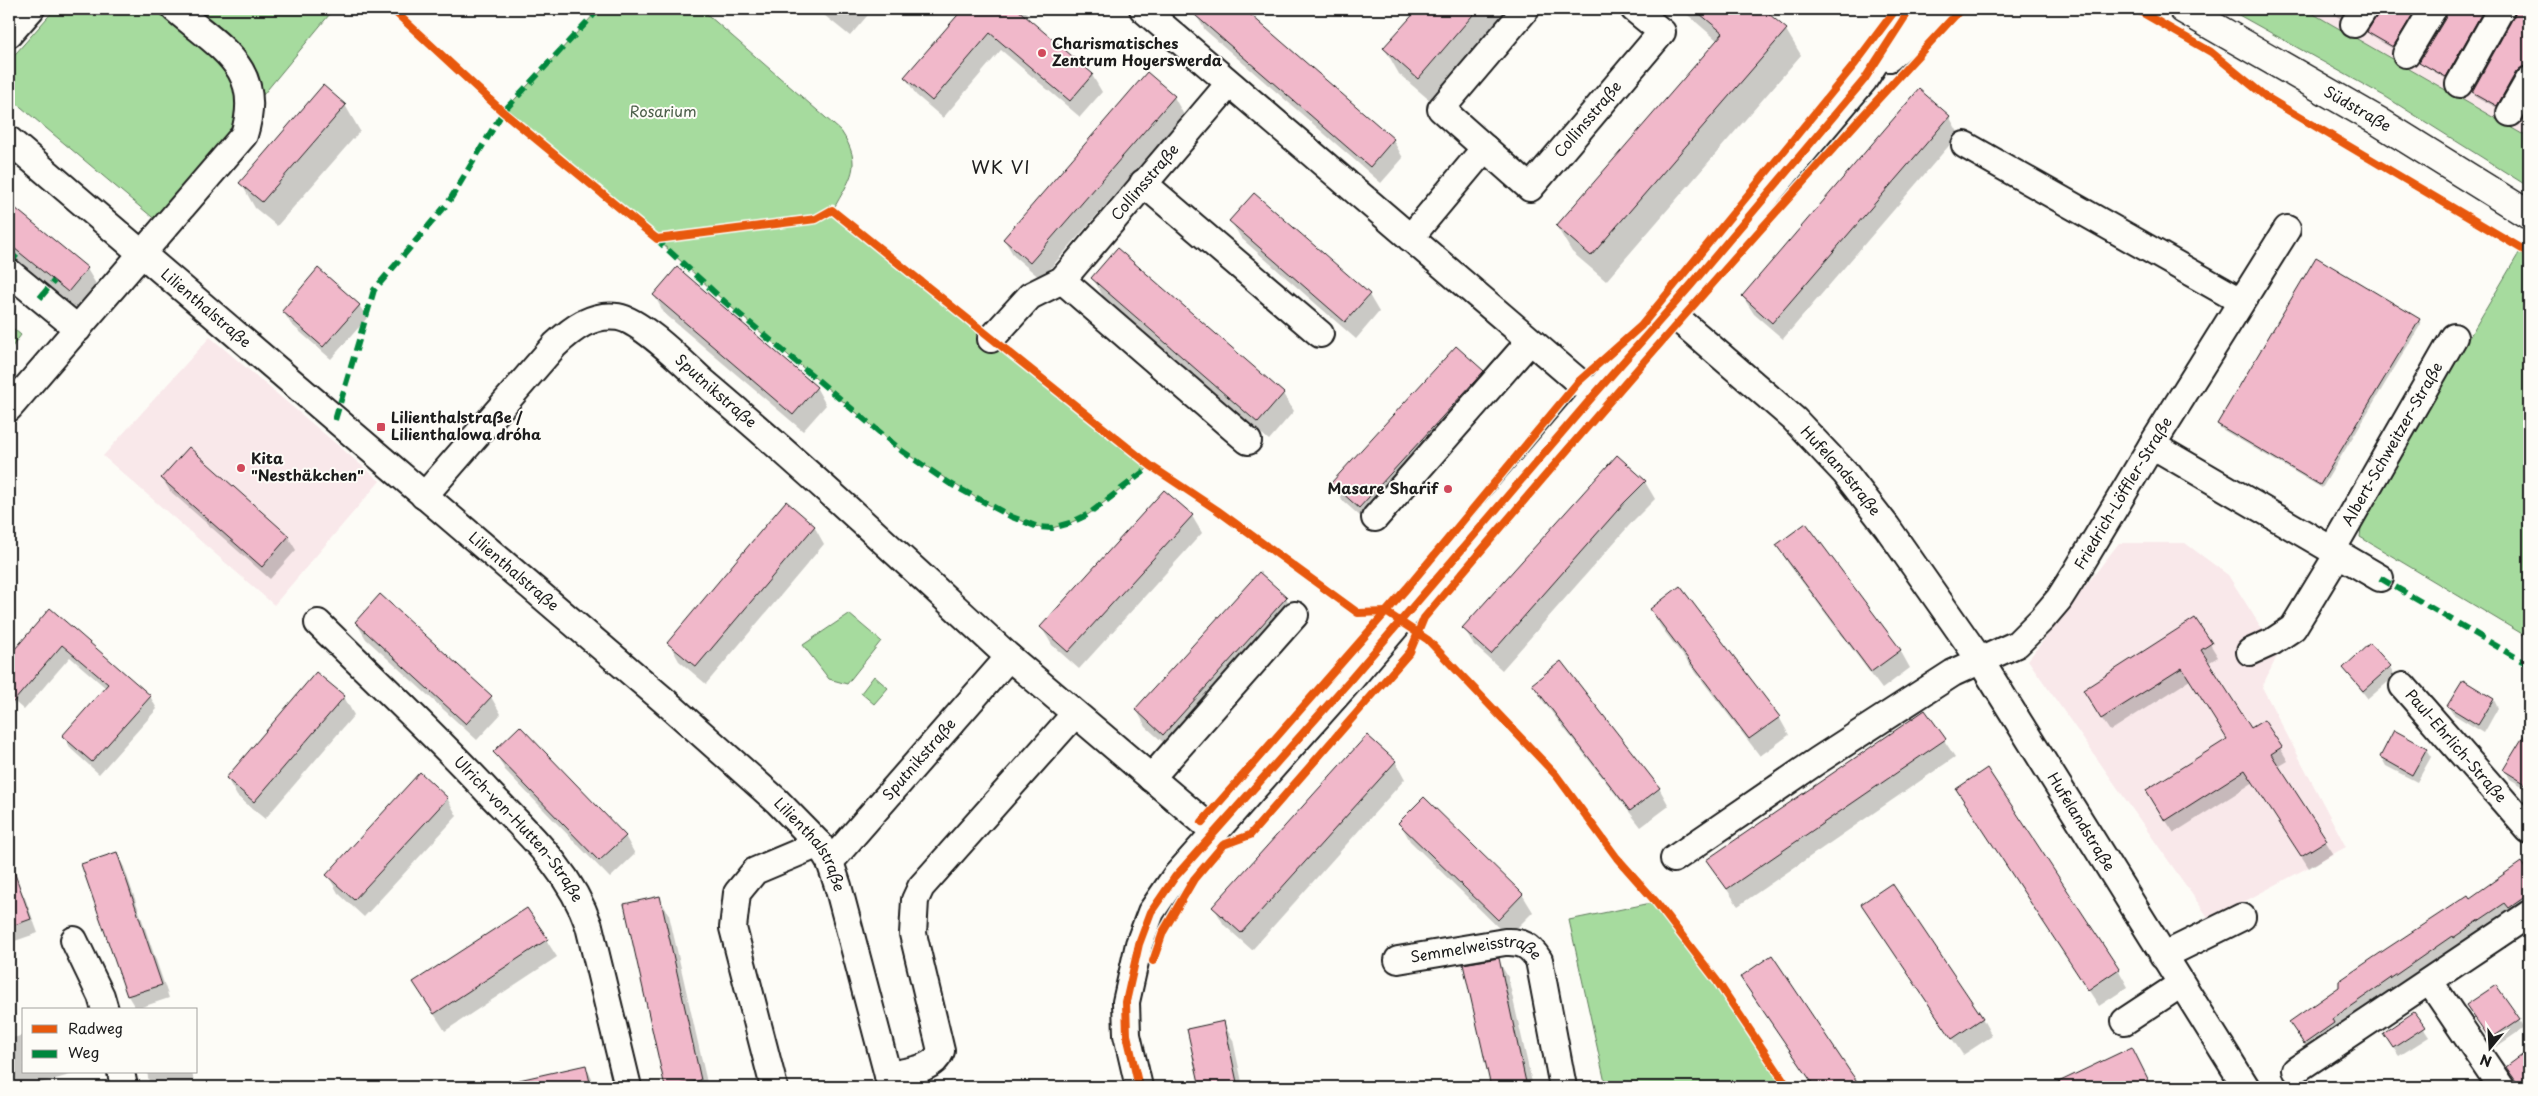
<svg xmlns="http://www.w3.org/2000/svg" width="2538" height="1096" font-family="'Playpen Sans',sans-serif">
	<rect width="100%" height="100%" fill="#fdfcf7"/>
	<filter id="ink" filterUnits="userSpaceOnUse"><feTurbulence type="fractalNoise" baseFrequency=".02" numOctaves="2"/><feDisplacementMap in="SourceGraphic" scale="10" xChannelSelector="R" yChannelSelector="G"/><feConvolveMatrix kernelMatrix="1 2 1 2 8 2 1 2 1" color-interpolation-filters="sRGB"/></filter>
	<g filter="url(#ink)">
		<g fill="#f9e8ea">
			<path d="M2305,9H2529V138Z"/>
			<path d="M210,337L380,481L274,605L103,456Z"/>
			<path d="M2119,543H2185L2228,575L2278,654L2262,687L2346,847L2210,920L2028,660Z"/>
		</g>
		<g fill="#a6db9e" stroke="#617c5d">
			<path d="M55,9H334L158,222L9,97V61Z"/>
			<path d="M599,9H701L841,131C864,166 850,178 833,210L1151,466L1089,514L1070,523L1052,528L1038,527L1012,517L978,499L902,451L725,302L657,239L503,112Z"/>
			<path d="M2228,9H2305L2529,138V187L2386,97Z"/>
			<path d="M2519,253L2529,260V638L2360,537L2362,519Z"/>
			<path d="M9,325L21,335L9,351Z"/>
			<path d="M849,614L881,641L847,684L829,679L803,645Z"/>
			<path d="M874,676L888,688L874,704L861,693Z"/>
			<path d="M1656,902L1717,981L1788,1087H1606L1569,920Z"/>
		</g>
		<g fill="#0003">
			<path d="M821,9H873L850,36L824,15Z"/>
			<path d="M955,9H1024L1029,16L1027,19L1092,75L1102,92L1080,117L1001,50L943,118L916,95L906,78L961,13Z"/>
			<path d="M1198,9H1242L1393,140L1403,158L1381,183L1205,30L1195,13Z"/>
			<path d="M1419,9H1515L1433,103L1399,74L1385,49Z"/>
			<path d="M1681,9H1761L1786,30L1801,55L1606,281L1572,252L1557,227L1718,41Z"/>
			<path d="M2324,9H2352L2343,20Z"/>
			<path d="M2380,9H2420L2395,50L2371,36L2368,32Z"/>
			<path d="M2447,9H2488L2448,80L2423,65L2420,62L2447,17Z"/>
			<path d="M2517,9L2529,12V70L2499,109L2475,96L2473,92L2515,17Z"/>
			<path d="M1174,97L1184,115L1041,279L1014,256L1004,239Z"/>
			<path d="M345,105L360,131L277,226L255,208L241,183Z"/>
			<path d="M2529,111V127L2524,121Z"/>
			<path d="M1949,116L1959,134L1783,339L1754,314L1743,297Z"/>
			<path d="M9,204L87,269L102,294L83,317L9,256Z"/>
			<path d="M1231,221L1369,295L1379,312L1356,339L1241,238Z"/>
			<path d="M1117,250L1283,394L1294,411L1269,440L1103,296L1093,278Z"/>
			<path d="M654,295L816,387L826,405L803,431L664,313Z"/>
			<path d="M359,305L367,318L331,359L291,324L283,311Z"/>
			<path d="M2419,320L2421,324L2322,488L2220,428L2218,424Z"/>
			<path d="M1483,372L1493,389L1370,525L1343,501L1333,483Z"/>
			<path d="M189,449L288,537L296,550L270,579L170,491L162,478Z"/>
			<path d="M1617,457L1645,482L1655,499L1634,520L1502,670L1474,645L1464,628Z"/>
			<path d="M1192,516L1202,533L1079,669L1052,645L1042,628Z"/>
			<path d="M814,526L824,544L706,684L679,661L669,643Z"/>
			<path d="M1778,546L1900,650L1910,668L1882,689L1788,563Z"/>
			<path d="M1259,574L1286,598L1296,616L1173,751L1146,727L1136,709Z"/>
			<path d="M50,610L150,696L157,709L99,774L71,749L64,736L106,688L70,657L24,710L9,697V657Z"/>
			<path d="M1651,610L1779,717L1789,735L1760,756L1661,627Z"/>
			<path d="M356,622L491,697L501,714L477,740L366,639Z"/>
			<path d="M2210,644L2218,657L2208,663L2250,730L2264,722L2288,761L2278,767L2333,853L2309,868L2254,782L2174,833L2155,804L2228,739L2190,680L2110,731L2092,704Z"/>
			<path d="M2390,667L2395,676L2368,699L2344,668Z"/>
			<path d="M316,674L344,697L354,715L265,819L237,796L227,778Z"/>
			<path d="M1533,684L1659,788L1669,806L1641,827L1543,701Z"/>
			<path d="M2494,700L2498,708L2484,733L2453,714L2448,706Z"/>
			<path d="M1925,711L1955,757L1738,906L1708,861Z"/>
			<path d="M2520,746L2529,751V790L2510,779L2505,770Z"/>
			<path d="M2426,749L2431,757L2417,782L2386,766L2381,757Z"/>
			<path d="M495,752L625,836L635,854L610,878L505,770Z"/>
			<path d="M1395,761L1405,779L1252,950L1224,925L1214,907Z"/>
			<path d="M1957,789L2118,969L2128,987L2099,1006Z"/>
			<path d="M447,798L457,816L364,917L338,893L328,875Z"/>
			<path d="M1400,823L1522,894L1533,912L1508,937L1410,841Z"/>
			<path d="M116,854L124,867L169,998L136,1009L128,996L83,865Z"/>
			<path d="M2521,864L2529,876V904L2514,915L2511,910L2335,1027L2337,1031L2309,1051L2295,1030Z"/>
			<path d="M18,885L25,898L38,933L9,943V888Z"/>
			<path d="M659,897L669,915L708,1087H666L625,905Z"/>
			<path d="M1862,905L1982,1018L1992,1036L1963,1055Z"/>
			<path d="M527,910L557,957L445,1031L425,1000Z"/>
			<path d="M1771,957L1859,1087H1815L1752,994Z"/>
			<path d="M1498,960L1508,977L1533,1087H1492L1465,965Z"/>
			<path d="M2414,1014L2429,1037L2399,1056L2389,1042Z"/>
			<path d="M2473,1014L2519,1020L2524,1028L2496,1047Z"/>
			<path d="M1223,1023L1233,1040L1243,1087H1201L1188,1030Z"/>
			<path d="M24,1035V1072L77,1073L26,1087H9V1039Z"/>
			<path d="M2132,1049L2152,1087H2051Z"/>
			<path d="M586,1067L596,1087H494Z"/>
			<path d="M147,1072H192L195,1087H150Z"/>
		</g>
		<g fill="#f1b8ca" stroke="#1c1c1c">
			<path d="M963,9H1017L1093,74L1070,101L990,33L932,101L904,77Z"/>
			<path d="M1188,9H1244L1394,139L1370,167Z"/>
			<path d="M1418,9H1478L1418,79L1383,48Z"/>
			<path d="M1694,9H1763L1787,29L1591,256L1556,226L1723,33Z"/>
			<path d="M2379,9H2416L2393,47L2367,32L2376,17Z"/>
			<path d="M2448,9H2484L2446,77L2419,62L2446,17Z"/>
			<path d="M2516,9H2529V65L2522,67L2516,72L2497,106L2472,92L2514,16Z"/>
			<path d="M1147,72L1175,96L1030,263L1003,239Z"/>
			<path d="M323,85L346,105L262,202L239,183Z"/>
			<path d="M1919,89L1950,116L1772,323L1742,296Z"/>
			<path d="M1254,193L1370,294L1345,322L1229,221Z"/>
			<path d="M9,203L88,268L68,292L9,244Z"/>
			<path d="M1117,248L1284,393L1258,423L1091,278Z"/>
			<path d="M2316,257L2420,319L2320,485L2217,424Z"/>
			<path d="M677,267L817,387L793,415L653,295Z"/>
			<path d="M318,268L360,305L323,347L282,311Z"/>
			<path d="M1456,346L1484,371L1359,508L1331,483Z"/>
			<path d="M189,447L289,536L262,567L161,478Z"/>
			<path d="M1617,455L1646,481L1624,503L1491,654L1462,628Z"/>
			<path d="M1164,490L1193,515L1068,652L1040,627Z"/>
			<path d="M786,501L815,526L696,667L667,643Z"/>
			<path d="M1806,523L1901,650L1871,672L1776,545Z"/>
			<path d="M1259,572L1287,597L1163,735L1135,709Z"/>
			<path d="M1680,586L1780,717L1749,739L1650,609Z"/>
			<path d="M380,594L492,696L466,724L355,622Z"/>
			<path d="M50,608L151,696L92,762L62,736L108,684L62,645L9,707V656Z"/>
			<path d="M2195,618L2212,643L2201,650L2251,728L2264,720L2282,747L2271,754L2327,840L2301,856L2245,770L2165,821L2146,790L2227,739L2182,668L2101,719L2083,690Z"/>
			<path d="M2370,643L2391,666L2363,691L2343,668Z"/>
			<path d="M1561,661L1660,788L1630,811L1532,684Z"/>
			<path d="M316,672L345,696L254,802L226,778Z"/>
			<path d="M2463,680L2494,699L2478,725L2447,706Z"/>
			<path d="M1925,710L1946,739L1727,889L1706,860Z"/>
			<path d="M520,726L626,836L599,861L493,752Z"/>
			<path d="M2529,727V786L2503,770Z"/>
			<path d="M2394,730L2427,748L2412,775L2380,757Z"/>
			<path d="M1367,735L1396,761L1241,933L1212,907Z"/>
			<path d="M1987,768L2119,969L2088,990L1956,789Z"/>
			<path d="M420,772L448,798L354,900L326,875Z"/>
			<path d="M1424,797L1523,894L1498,920L1398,823Z"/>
			<path d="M117,852L162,985L127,996L81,864Z"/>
			<path d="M2521,862L2529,874V894L2509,908L2505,903L2453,938L2452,936L2332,1019L2334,1023L2304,1044L2289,1022L2339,987V981L2386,949L2468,895L2470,898Z"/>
			<path d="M9,863H11L31,919L9,927Z"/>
			<path d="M1892,883L1983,1018L1952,1039L1861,904Z"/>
			<path d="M660,896L701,1080L670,1087H665L624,904Z"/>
			<path d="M527,908L548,939L434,1014L413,982Z"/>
			<path d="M1772,955L1849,1070L1861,1087H1815L1740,977Z"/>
			<path d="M1499,958L1518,1046L1527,1087H1491L1473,1008L1463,964Z"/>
			<path d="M2496,985L2520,1019L2490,1039L2466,1005Z"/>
			<path d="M2414,1012L2425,1027L2393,1048L2383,1033Z"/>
			<path d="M1224,1021L1238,1087H1200L1187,1029Z"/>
			<path d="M2132,1047L2149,1081L2135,1087H2048Z"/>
			<path d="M2529,1050V1087H2520L2506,1067Z"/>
			<path d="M586,1065L591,1087H520L519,1080Z"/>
		</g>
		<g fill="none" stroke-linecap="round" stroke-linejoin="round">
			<defs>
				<g id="minor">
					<path d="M1143,9L1594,395"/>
					<path id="s1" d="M1526,9L1441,109L1530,188L1662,32L1634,9"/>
					<path d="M2354,24L2364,9"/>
					<path d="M9,34L31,9"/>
					<path d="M2406,54L2433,9"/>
					<path d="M1889,58L1930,21L1940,9"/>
					<path d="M2459,84L2501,9"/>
					<path d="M2510,113L2529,80"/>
					<path id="s2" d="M9,140L667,703L777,801L819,844L830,862L838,886L891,1087"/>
					<path d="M1965,145L2241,301"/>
					<path d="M1143,183L1320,334"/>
					<path d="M1410,238L1485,148"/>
					<path d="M9,272L78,329"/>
					<path d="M1062,280L1248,441"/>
					<path id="s3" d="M1669,311L1794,419L1845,473L1887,527L1980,660L2246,1087"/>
					<path id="s4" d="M991,339L1030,296L1062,280L1229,84"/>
					<path d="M9,408L244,135C265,68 220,48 175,9"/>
					<path d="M2152,445L2380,578"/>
					<path id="s5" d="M424,496L555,345C572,329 592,313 618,317C642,321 686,366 705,383C809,471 909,565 1009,657"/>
					<path d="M1375,518L1530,341"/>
					<path id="s6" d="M2332,550L2454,337"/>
					<path id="s7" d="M318,623C376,680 435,735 490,794C529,834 571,872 589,926L628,1087"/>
					<path d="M2250,652L2272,642L2293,628L2338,554"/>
					<path id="s8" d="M2403,686L2529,830"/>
					<path d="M1151,778L1295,615"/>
					<path id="s9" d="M1674,859L1817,761L1953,673L2017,644L2042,619L2059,599L2078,569L2152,445L2287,229"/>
					<path id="s10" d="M830,862L1009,657L1215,832"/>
					<path d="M74,940L101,996L105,1010"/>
					<path d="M2163,956L2242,917"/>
					<path id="s11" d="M1398,960L1505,942C1522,941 1530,946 1539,960L1563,1087"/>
					<path d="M2430,982L2501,1087"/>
					<path d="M2125,1021L2181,984"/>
					<path d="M2296,1070L2529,914"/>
					<path d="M121,1072L124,1087"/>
					<path d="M888,1075C907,1071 933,1071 941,1051L913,934L915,900L921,887L1075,714"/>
					<path d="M774,1087L733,928L737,893L755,871L819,844"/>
					<path d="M1139,1087L1127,1035L1126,1002L1139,944L1151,912L1175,877L1351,679L1594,395L1691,285L1864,80L1910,9"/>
				</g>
				<g id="major">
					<path id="s12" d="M2183,9L2378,121L2529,215"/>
				</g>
			</defs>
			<use href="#minor" stroke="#1c1c1c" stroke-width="30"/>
			<use href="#major" stroke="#1c1c1c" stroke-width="31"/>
			<use href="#minor" stroke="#fdfcf7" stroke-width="26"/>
			<use href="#major" stroke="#fdfcf7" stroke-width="28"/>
			<g stroke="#00873e" stroke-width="6" stroke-dasharray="12 6" stroke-linecap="butt">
				<path d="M655,238L725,302L902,451L949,483L1012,517L1038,527L1052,528L1070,523L1089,514L1151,466"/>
				<path d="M9,264L19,252"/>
				<path d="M40,298L54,281"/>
				<path d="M335,420L374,290L448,203L503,112L599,9"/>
				<path d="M2380,578L2529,665"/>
			</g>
			<defs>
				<g id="cycleway">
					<path d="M392,9L503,112L657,239L816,219L832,210L1151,466L1217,510L1358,613L1386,612L1428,640L1556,775L1617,858L1656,902L1717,981L1788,1087"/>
					<path d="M2136,9L2211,52L2266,97L2529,253"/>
					<path d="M1202,822L1407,588L1578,382L1641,326L1854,65L1896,9"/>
					<path d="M1153,961L1163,932L1194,879L1223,845L1250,835L1410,652L1424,618C1599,411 1777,207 1961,9"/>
					<path d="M1139,1087L1127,1035L1126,1002L1139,944L1151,912L1175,877L1351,679L1594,395L1691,285L1864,80L1910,9"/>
				</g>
			</defs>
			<use href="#cycleway" stroke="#fdfcf7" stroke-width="11"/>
			<use href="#cycleway" stroke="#e8590c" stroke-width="8"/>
		</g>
	</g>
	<g fill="#d1495b" stroke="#fdfcf7" stroke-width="2">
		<circle cx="1042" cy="53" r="5"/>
		<rect x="376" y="422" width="10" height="10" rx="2.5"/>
		<circle cx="241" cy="468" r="5"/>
		<circle cx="1448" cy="489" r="5"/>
	</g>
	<g text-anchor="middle" stroke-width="4" stroke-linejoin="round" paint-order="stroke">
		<g font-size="15" font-weight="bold" fill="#1c1c1c" stroke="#fdfcf7" text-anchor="start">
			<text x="1052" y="49">Charismatisches<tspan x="1052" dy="17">Zentrum Hoyerswerda</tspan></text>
			<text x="391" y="423">Lilienthalstraße /<tspan x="391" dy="17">Lilienthalowa dróha</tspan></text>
			<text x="251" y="464">Kita<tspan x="251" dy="17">"Nesthäkchen"</tspan></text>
			<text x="1438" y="494" text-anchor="end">Masare Sharif</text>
		</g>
		<g font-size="15" fill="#1c1c1c" stroke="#fdfcf7">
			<text dy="5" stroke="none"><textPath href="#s12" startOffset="201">Südstraße</textPath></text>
			<text dy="5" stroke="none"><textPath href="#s1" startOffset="340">Collinsstraße</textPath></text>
			<text dy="5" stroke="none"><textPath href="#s4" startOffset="222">Collinsstraße</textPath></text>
			<text dy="5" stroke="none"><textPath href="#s2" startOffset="259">Lilienthalstraße</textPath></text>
			<text dy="5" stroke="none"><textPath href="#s5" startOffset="395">Sputnikstraße</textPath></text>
			<text dy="5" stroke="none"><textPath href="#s6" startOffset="122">Albert-Schweitzer-Straße</textPath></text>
			<text dy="5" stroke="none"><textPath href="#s3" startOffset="235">Hufelandstraße</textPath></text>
			<text dy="5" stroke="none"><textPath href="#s9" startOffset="591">Friedrich-Löffler-Straße</textPath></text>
			<text dy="5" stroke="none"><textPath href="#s2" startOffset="664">Lilienthalstraße</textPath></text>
			<text dy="5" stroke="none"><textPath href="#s8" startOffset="80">Paul-Ehrlich-Straße</textPath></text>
			<text dy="5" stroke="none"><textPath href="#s10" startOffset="136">Sputnikstraße</textPath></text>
			<text dy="5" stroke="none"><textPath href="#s3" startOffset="661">Hufelandstraße</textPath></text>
			<text dy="5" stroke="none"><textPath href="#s7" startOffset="288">Ulrich-von-Hutten-Straße</textPath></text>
			<text dy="5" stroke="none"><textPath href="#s2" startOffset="1069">Lilienthalstraße</textPath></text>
			<text dy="5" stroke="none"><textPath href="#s11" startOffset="80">Semmelweisstraße</textPath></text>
		</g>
		<g font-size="15" fill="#4c5f4a" stroke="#fdfcf7">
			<text x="663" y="117">Rosarium</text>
		</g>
		<g font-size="18" letter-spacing="1" fill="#1c1c1c" stroke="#fdfcf7">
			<text x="1001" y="174">WK VI</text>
		</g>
	</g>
	<rect width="2538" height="1096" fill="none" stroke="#fdfcf7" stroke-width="30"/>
	<rect x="15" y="15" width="2508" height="1066" fill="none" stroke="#1c1c1c" stroke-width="2" filter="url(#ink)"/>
	<rect x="22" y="1008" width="175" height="65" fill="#fdfcf7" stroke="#a3a29f"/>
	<rect x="32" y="1025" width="25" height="8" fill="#e8590c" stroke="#a3a29f"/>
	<text x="68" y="1034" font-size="15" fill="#1c1c1c">Radweg</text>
	<rect x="32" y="1050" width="25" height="8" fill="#00873e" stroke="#a3a29f"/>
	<text x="68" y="1058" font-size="15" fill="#1c1c1c">Weg</text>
	<g transform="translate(2490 1048) rotate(198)" stroke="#fdfcf7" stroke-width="4" paint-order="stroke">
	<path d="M0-4L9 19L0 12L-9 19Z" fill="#1c1c1c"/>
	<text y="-8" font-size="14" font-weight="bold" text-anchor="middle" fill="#1c1c1c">N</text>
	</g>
</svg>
